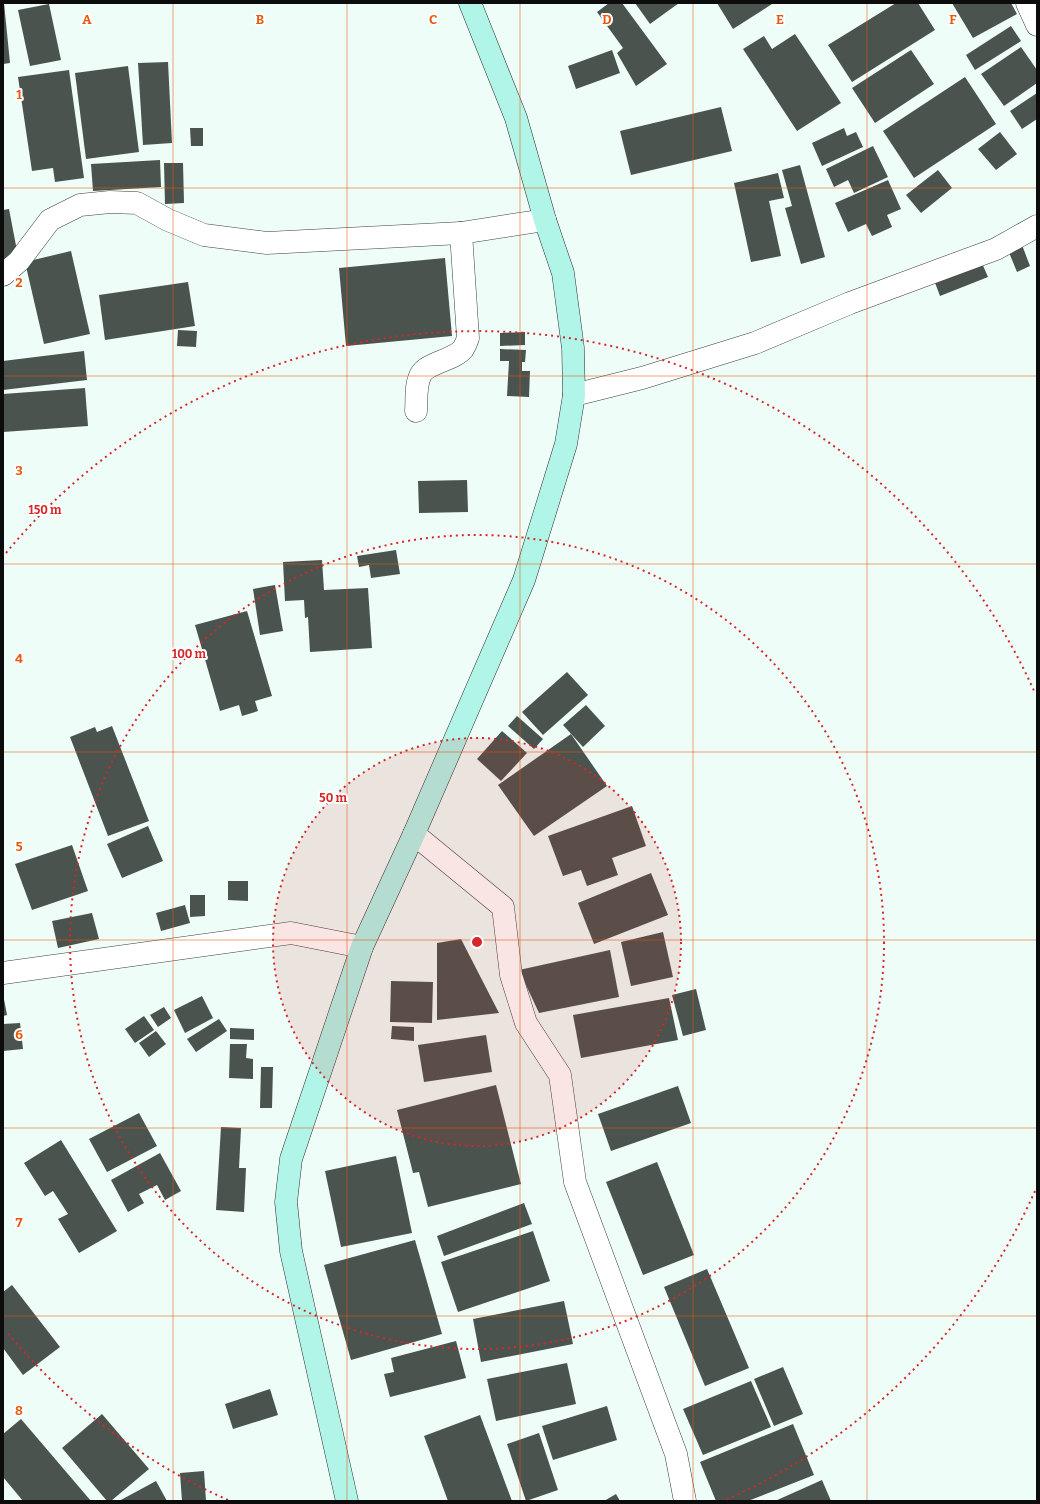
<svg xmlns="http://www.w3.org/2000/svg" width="1040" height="1504" font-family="Bitter,serif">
	<rect width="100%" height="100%" fill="#eefdf8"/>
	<g fill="#4a534d">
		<path d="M3,3H4L10,63L3,64Z"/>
		<path d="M609,3H622L667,64L636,86L617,53L623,48L597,12Z"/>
		<path d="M635,3H679L650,24Z"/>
		<path d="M717,3H771L772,4L733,29Z"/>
		<path d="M896,3H918L935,30L852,82L828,45Z"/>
		<path d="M952,3H1011L1017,14L973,38Z"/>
		<path d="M49,4L61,60L30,66L18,10Z"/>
		<path d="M1011,26L1021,41L975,70L966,55Z"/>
		<path d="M795,34L841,103L797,131L743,49L764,36L772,49Z"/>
		<path d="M1021,47L1037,70V83L1004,106L981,74Z"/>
		<path d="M612,50L620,73L576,89L568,66Z"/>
		<path d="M911,50L934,84L875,123L852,88Z"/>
		<path d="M168,62L172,143L143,145L138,63Z"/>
		<path d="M128,66L139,152L86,159L75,73Z"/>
		<path d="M69,70L84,178L55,182L53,168L32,171L18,77Z"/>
		<path d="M965,77L996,124L914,178L883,131Z"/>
		<path d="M1037,93V119L1022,129L1010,111Z"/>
		<path d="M721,107L732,151L631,175L620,131Z"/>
		<path d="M190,128H203V146H191Z"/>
		<path d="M844,128L847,136L856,132L863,147L822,166L812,143Z"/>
		<path d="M1000,132L1017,154L996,170L978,149Z"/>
		<path d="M873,146L888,177L854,193L848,180L834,187L826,169Z"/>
		<path d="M160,160L161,187L93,191L91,164Z"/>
		<path d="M164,163H183L184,203L165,204Z"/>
		<path d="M800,165L825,257L801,264L785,208L792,206L782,170Z"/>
		<path d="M938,170L952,188L921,213L906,195Z"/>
		<path d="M778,173L784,198L769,201L781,256L751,262L734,183Z"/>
		<path d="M888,180L901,209L887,215L892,227L872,236L866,224L848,232L835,203Z"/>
		<path d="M9,209L18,256L3,259V210Z"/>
		<path d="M1022,245L1030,266L1017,272L1008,250Z"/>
		<path d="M71,251L90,334L44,344L25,262Z"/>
		<path d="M445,258L452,336L346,346L339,268Z"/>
		<path d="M981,261L988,277L940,296L934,280Z"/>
		<path d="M188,282L195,326L105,340L99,295Z"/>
		<path d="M178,330L197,331L196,347L177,346Z"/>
		<path d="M525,332V345L500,346V333Z"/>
		<path d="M500,349L526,350L525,362H522V371H530L529,397L507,396L509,361H500Z"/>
		<path d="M84,351L87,380L3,390V361Z"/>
		<path d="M85,388L88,426L3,432V394Z"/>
		<path d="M467,480L468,512L419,513L418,481Z"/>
		<path d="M396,550L400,574L371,578L369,565L359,567L357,556Z"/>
		<path d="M322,560L324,590L368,588L372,648L310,652L308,617L305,618L304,600L285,601L283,562Z"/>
		<path d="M275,585L283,631L260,635L253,589Z"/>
		<path d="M247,611L272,696L255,701L258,711L242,716L239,705L220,711L195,625Z"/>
		<path d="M567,672L588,695L543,735L522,712Z"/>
		<path d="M586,705L605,726L583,747L563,725Z"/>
		<path d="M517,716L543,739L534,749L508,726Z"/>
		<path d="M112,726L149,821L108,836L70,737L95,727L97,732Z"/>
		<path d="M502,731L527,753L501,781L477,759Z"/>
		<path d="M571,734L607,786L534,836L498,785Z"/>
		<path d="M632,806L646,846L612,858L618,875L587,886L581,870L563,876L548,836Z"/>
		<path d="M148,826L163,861L122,878L107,844Z"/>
		<path d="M72,845L88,891L32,910L15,864Z"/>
		<path d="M651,873L668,915L594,944L578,903Z"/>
		<path d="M228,881H248V901L228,900Z"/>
		<path d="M190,895H205V916L190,917Z"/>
		<path d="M185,905L190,923L161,931L156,913Z"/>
		<path d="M92,913L99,939L58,948L52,921Z"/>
		<path d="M663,932L673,977L631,986L621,942Z"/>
		<path d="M461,939L499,1013L437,1020V943Z"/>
		<path d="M610,950L619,997L539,1013L519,970Z"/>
		<path d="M391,981L433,982L432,1023L390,1022Z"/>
		<path d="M696,989L706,1030L683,1036L672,995Z"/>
		<path d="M3,994L7,1015L3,1016Z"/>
		<path d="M202,996L213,1018L185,1033L174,1010Z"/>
		<path d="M669,998L678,1040L581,1058L573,1015Z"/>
		<path d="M164,1007L171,1018L158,1027L150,1015Z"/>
		<path d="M144,1016L154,1030L135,1043L125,1029Z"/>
		<path d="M219,1019L227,1031L196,1052L187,1039Z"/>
		<path d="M20,1023L23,1049L3,1051V1024Z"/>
		<path d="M392,1026L414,1027V1041L391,1039Z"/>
		<path d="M230,1028L254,1029V1040L230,1039Z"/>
		<path d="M156,1031L166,1044L149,1057L139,1043Z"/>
		<path d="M486,1035L492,1072L424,1082L418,1045Z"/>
		<path d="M230,1044H247L246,1058L253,1059V1079L229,1078Z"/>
		<path d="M261,1067H273L272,1108H260Z"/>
		<path d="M496,1085L521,1184L428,1207L419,1172L413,1173L397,1110Z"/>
		<path d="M678,1086L691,1123L611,1151L598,1114Z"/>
		<path d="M139,1113L157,1146L107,1172L89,1139Z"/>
		<path d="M221,1127L241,1128L239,1168H246L244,1212L216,1210Z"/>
		<path d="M61,1140L117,1231L79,1253L58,1219L68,1214L53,1191L45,1196L24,1163Z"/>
		<path d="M160,1153L181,1191L165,1200L157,1185L139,1194L144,1203L128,1212L111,1180Z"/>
		<path d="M396,1156L412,1233L341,1247L325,1171Z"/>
		<path d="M657,1162L694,1255L643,1275L606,1182Z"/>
		<path d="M524,1203L532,1224L444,1256L437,1236Z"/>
		<path d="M533,1231L550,1281L458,1312L441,1262Z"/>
		<path d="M415,1240L442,1334L351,1360L324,1265Z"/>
		<path d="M707,1269L749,1368L705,1386L664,1287Z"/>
		<path d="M12,1285L60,1347L23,1375L3,1348V1292Z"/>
		<path d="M564,1301L573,1344L481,1362L473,1319Z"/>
		<path d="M456,1341L466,1378L390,1397L384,1374L394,1372L391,1358Z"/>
		<path d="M567,1363L576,1404L496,1421L487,1379Z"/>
		<path d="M783,1367L803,1414L774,1426L754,1379Z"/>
		<path d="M751,1381L771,1427L703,1455L683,1409Z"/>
		<path d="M270,1389L278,1415L233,1429L225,1404Z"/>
		<path d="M607,1406L617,1440L553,1460L542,1426Z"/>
		<path d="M102,1414L149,1469L111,1501H107L62,1448Z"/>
		<path d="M480,1415L512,1501H448L424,1436Z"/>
		<path d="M21,1419L91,1501H23L3,1477V1434Z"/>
		<path d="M793,1424L814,1475L748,1501H716L700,1462Z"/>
		<path d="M539,1433L558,1490L526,1501L507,1444Z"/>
		<path d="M204,1471L206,1501H182L180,1473Z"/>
		<path d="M822,1480L831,1501H775Z"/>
		<path d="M156,1481L167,1501H119Z"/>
		<path d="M616,1494L620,1501H604Z"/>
	</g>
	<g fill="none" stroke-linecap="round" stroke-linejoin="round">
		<defs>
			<g id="street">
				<path d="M1027,3L1037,25"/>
				<path d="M3,275L19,261L50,220L80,205L110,202L137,203L168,220L204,235L267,243L461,233L545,220"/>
				<path d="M574,395L642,378L755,343L850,303L996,249L1037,226"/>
				<path d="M416,411C417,399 415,385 421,374C427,363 454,360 463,349C465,346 467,341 468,338L461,233"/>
				<path d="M414,834L503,907L511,975L526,1023L560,1075L575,1182L676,1454L685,1501"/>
				<path d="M3,973L291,933L362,947"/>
			</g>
			<path id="secondary" d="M347,1501L291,1251L286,1202L291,1159L362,947L414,834L524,580L566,444L574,395L573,348L563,273L545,220L516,118L470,3"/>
		</defs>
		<use href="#street" stroke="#3f3f3f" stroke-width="23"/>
		<use href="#secondary" stroke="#2e2e2e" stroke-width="23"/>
		<use href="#street" stroke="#fff" stroke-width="22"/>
		<use href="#secondary" stroke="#b0f5e7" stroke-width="22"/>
	</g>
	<path fill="none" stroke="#e8590c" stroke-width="1" stroke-opacity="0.55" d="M173,3V1501M347,3V1501M520,3V1501M693,3V1501M867,3V1501M3,188H1037M3,376H1037M3,564H1037M3,752H1037M3,940H1037M3,1128H1037M3,1316H1037"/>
	<circle cx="477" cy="942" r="204" fill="#d62828" fill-opacity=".12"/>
	<g fill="none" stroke="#d62828" stroke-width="2" stroke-dasharray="2 4">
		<circle cx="477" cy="942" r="204"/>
		<circle cx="477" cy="942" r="407"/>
		<path d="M1035 1191A611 611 0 0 1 726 1500M228 1500A611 611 0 0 1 6 1331M6 553A611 611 0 0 1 1035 693"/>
	</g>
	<g font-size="13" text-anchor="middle" font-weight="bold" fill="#e8590c" stroke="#fff" stroke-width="4" stroke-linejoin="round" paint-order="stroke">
		<text x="87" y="24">A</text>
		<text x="260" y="24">B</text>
		<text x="433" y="24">C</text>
		<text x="607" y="24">D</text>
		<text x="780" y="24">E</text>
		<text x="953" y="24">F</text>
		<text x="19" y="99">1</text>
		<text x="19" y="287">2</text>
		<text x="19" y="475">3</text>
		<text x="19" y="663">4</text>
		<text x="19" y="851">5</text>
		<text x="19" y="1039">6</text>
		<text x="19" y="1227">7</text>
		<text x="19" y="1415">8</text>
	</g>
	<circle cx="477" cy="942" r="6" fill="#d62828" stroke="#fff" stroke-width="2"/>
	<g font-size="12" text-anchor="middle" font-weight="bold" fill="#d62828" stroke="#fff" stroke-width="4" stroke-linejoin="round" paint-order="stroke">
		<text x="45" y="514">150 m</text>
		<text x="189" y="658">100 m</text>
		<text x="333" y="802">50 m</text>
	</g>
	<rect width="1040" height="1504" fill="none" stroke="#0c0c0c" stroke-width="8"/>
</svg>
